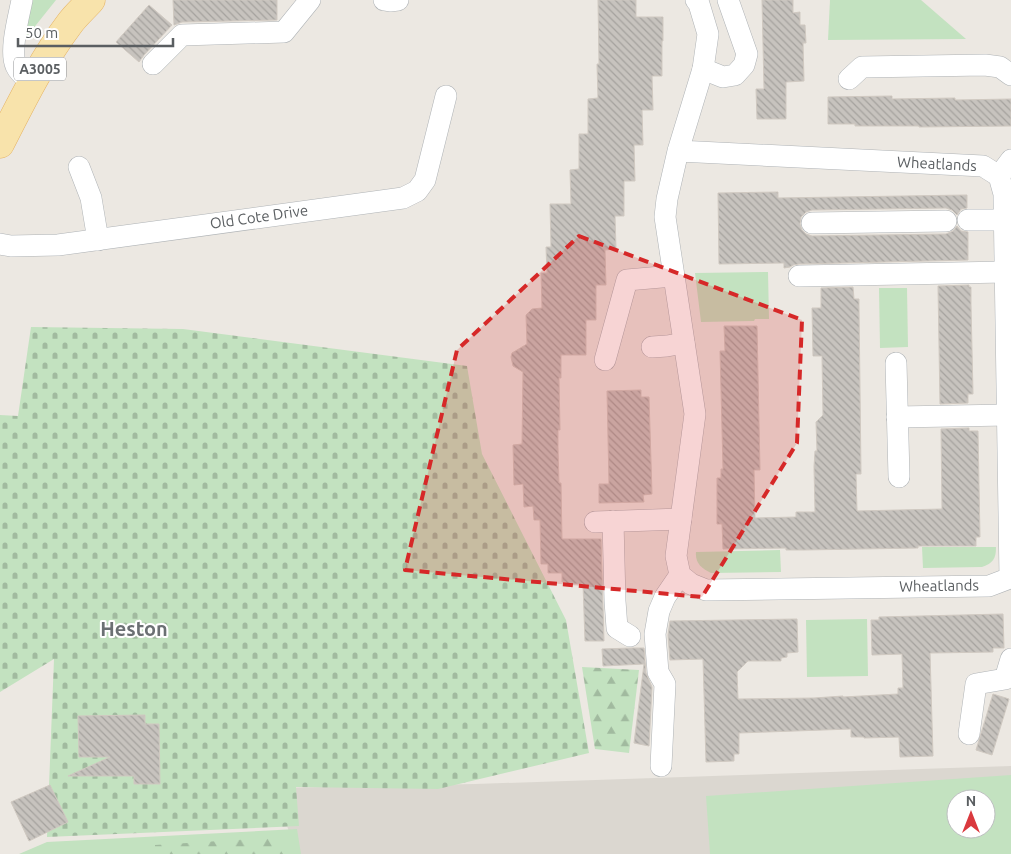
<svg xmlns="http://www.w3.org/2000/svg" width="1011" height="854" font-family="Ubuntu,sans-serif">
	<defs>
		<pattern id="forest-firs" width="22" height="20" patternUnits="userSpaceOnUse" patternTransform="scale(1.25)"><rect width="22" height="20" fill="#c3e2c0"/><path d="M5 1l3.5 6h-7zM16 11l3.5 6h-7z" fill="#a1ba9f"/></pattern>
		<pattern id="cemetery-stones" width="16" height="16" patternUnits="userSpaceOnUse" patternTransform="scale(1.25)"><rect width="16" height="16" fill="#c3e2c0"/><path d="M2 7V4a2 2 0 0 1 4 0v3zM10 15v-3a2 2 0 0 1 4 0v3z" fill="#a1ba9f"/></pattern>
		<pattern id="building-back-hatch" width="6" height="6" patternUnits="userSpaceOnUse" patternTransform="scale(1.25)"><rect width="6" height="6" fill="#c7c3be"/><path d="M-1 5l2 2M0 0l6 6M5-1l2 2" fill="none" stroke="#a5a29e"/></pattern>
	</defs>
	<rect width="100%" height="100%" fill="#ece8e2"/>
	<path fill="#dbd7d0" fill-rule="evenodd" d="M1011,766V854H296L275,788L475,784ZM956,799H986V829H956Z"/>
	<g fill="#c3e2c0" fill-rule="evenodd">
		<path d="M31,0H56L24,40Z"/>
		<path d="M830,0H921L966,39L828,40Z"/>
		<path d="M768,272L769,319H755L754,321L701,322L695,273Z"/>
		<path d="M879,288H907L908,347L880,348Z"/>
		<path d="M922,547H996C996,559 993,563 982,567L923,568Z"/>
		<path d="M780,550L781,572L711,573C701,568 695,563 696,552Z"/>
		<path d="M867,619L868,676L807,677L806,620Z"/>
		<path d="M1011,775V854H710L706,796ZM956,799H986V829H956Z"/>
		<path d="M297,829L301,854H19L47,842Z"/>
	</g>
	<g fill="url(#forest-firs)">
		<path d="M582,667L639,670L629,753L595,749Z"/>
		<path d="M286,837L287,854H155V845Z"/>
	</g>
	<path fill="url(#cemetery-stones)" d="M31,327L183,329L467,366L482,454L566,620L589,753L438,789L296,787L299,826L47,837L54,659L0,692V415L18,416Z"/>
	<g fill="url(#building-back-hatch)" stroke="#d0c9c1">
		<path d="M173,0H277V20L182,22L174,25Z"/>
		<path d="M598,0H636V17H663V41H662V76H652L653,110H642L643,145H634L635,181H624V216H615L616,249L605,250L606,285H596V320H586V355H561V378H559L560,430H558V448L559,483H561L562,539H601L604,641H585L583,584H566V582H562V573H548V564H541L540,520H534L533,506L524,507L523,484L514,485L513,445L522,444L523,372L513,366L511,357L512,353L527,344L526,315L532,309L542,308L541,273H547L546,247H551L550,204H571L570,170L579,169V134H588V99L598,98L597,64H599Z"/>
		<path d="M762,0H793V13L800,12V25H805L806,43H803L804,81L786,82V119H757L756,89H764Z"/>
		<path d="M149,5L172,25L144,55L139,62L116,42Z"/>
		<path d="M892,96V99L955,98V100L1011,99V126L919,127V126H855V124H828V97Z"/>
		<path d="M778,192V198L967,195V208L961,209L957,215L952,210L946,208L812,210L806,212L801,217L800,224L802,230L806,234L812,236L946,234L953,231L957,226L961,231L968,232V260L799,264L793,265L790,267L784,268V263L719,264L718,193Z"/>
		<path d="M969,285V287H971V305L973,394H968V403L940,404L938,286Z"/>
		<path d="M853,287L854,299H859V307L861,474H856L857,511L942,509L941,429L969,428V431H978L980,537H976V546H918V548L803,550H786V548L723,549L722,524H717V478H721V469H723L720,351H725L724,326H757L760,470H754L755,518L796,517V512H815L814,467L815,451H817L816,422L823,415L822,356H813L812,308H821V288Z"/>
		<path d="M641,390V397H649L652,494L643,495L644,502L599,503V484H609L607,391Z"/>
		<path d="M1003,614L1004,648H993V652L930,653L933,756L900,757L899,737L864,738V737H851V729L739,733V754H734V761L706,762L703,659L670,660L668,635L670,621L797,619L798,652L787,653V657L781,658V661H748L737,672L738,699L814,698L843,696V697L898,694V688H903L902,654L872,655L871,620H879V617Z"/>
		<path d="M631,648H644L646,673L652,687L649,746L634,743L644,664L603,666L602,649Z"/>
		<path d="M993,694L1009,699L992,755L976,750Z"/>
		<path d="M145,715V724H159L160,784H134V776H68L110,757H79L78,716Z"/>
		<path d="M50,785L68,822L29,841L11,802Z"/>
	</g>
	<g fill="none" stroke-linecap="round" stroke-linejoin="round">
		<defs>
			<g id="minor">
				<path d="M22,0C19,16 9,51 16,66C19,73 26,78 32,83"/>
				<path d="M384,0L390,1L398,0"/>
				<path d="M153,64L182,35L284,32L310,0"/>
				<path d="M703,69L723,77L735,75L744,65L747,54L728,0"/>
				<path d="M849,79L862,67L985,65L1000,67L1011,75"/>
				<path d="M678,151L983,166L999,176L1004,194L1010,578L989,586L706,590L691,584L680,575L676,556L695,414L665,217L667,199L678,151L703,69L708,34L699,4L696,0"/>
				<path d="M79,167L91,198L98,240"/>
				<path d="M999,176L1011,160"/>
				<path d="M968,220H1005"/>
				<path d="M812,223L946,221"/>
				<path d="M0,244L11,246L58,245L403,198L417,191L425,180L446,96"/>
				<path d="M799,276L1005,272"/>
				<path d="M652,347L667,346L684,343"/>
				<path d="M605,360L627,280L673,276"/>
				<path d="M896,363L899,477"/>
				<path d="M897,417L1008,415"/>
				<path d="M613,521L615,601L617,628L630,636"/>
				<path d="M595,522L681,519"/>
				<path d="M969,734L976,684L1005,679L1011,659"/>
				<path d="M661,766L665,684L658,672L655,634L659,611L665,597L680,575"/>
			</g>
			<path id="major" d="M0,144C21,103 42,60 70,23C76,15 84,8 91,0"/>
		</defs>
		<use href="#minor" stroke="#afb3b6" stroke-width="22"/>
		<use href="#major" stroke="#e5b261" stroke-width="29"/>
		<use href="#minor" stroke="#fff" stroke-width="21"/>
		<use href="#major" stroke="#f8e3ab" stroke-width="28"/>
	</g>
	<path fill="#d62828" fill-opacity="0.2" stroke="#d62828" stroke-width="4" stroke-dasharray="10 6" stroke-linejoin="round" d="M579,236L802,320L797,443L702,597L405,570L457,350Z"/>
	<g text-anchor="middle" stroke-width="4" stroke-linejoin="round" paint-order="stroke">
		<rect fill="#fff" stroke="#8c8e90" stroke-width="1" x="14" y="57.5" width="52" height="23" rx="4"/>
		<g font-size="14" font-weight="bold" fill="#5a5e61">
			<text x="40" y="74">A3005</text>
		</g>
		<g font-size="15" fill="#5a5e61" stroke="#fff">
			<text transform="translate(937 164) rotate(3)" y="5">Wheatlands</text>
			<text transform="translate(259 217) rotate(-8)" y="5">Old Cote Drive</text>
			<text transform="translate(939 586) rotate(-1)" y="5">Wheatlands</text>
		</g>
		<g font-size="20" font-weight="bold" fill="#6b7073" stroke="#fff">
			<text x="134" y="636">Heston</text>
		</g>
	</g>
	<g transform="translate(971 814)"><circle r="24" fill="#ffffff" stroke="#bdbfc0"/>
	<path d="M0-4L9 19L0 12L-9 19Z" fill="#da393e"/>
	<text y="-8" font-size="14" font-weight="bold" text-anchor="middle" fill="#5a5e61">N</text>
	</g>
	<path d="M18 38v8h155v-8" fill="none" stroke="#5a5e61" stroke-width="2.5"/>
	<text x="25" y="38" font-size="15" fill="#5a5e61" stroke="#ffffff" stroke-width="4" paint-order="stroke">50 m</text>
</svg>
